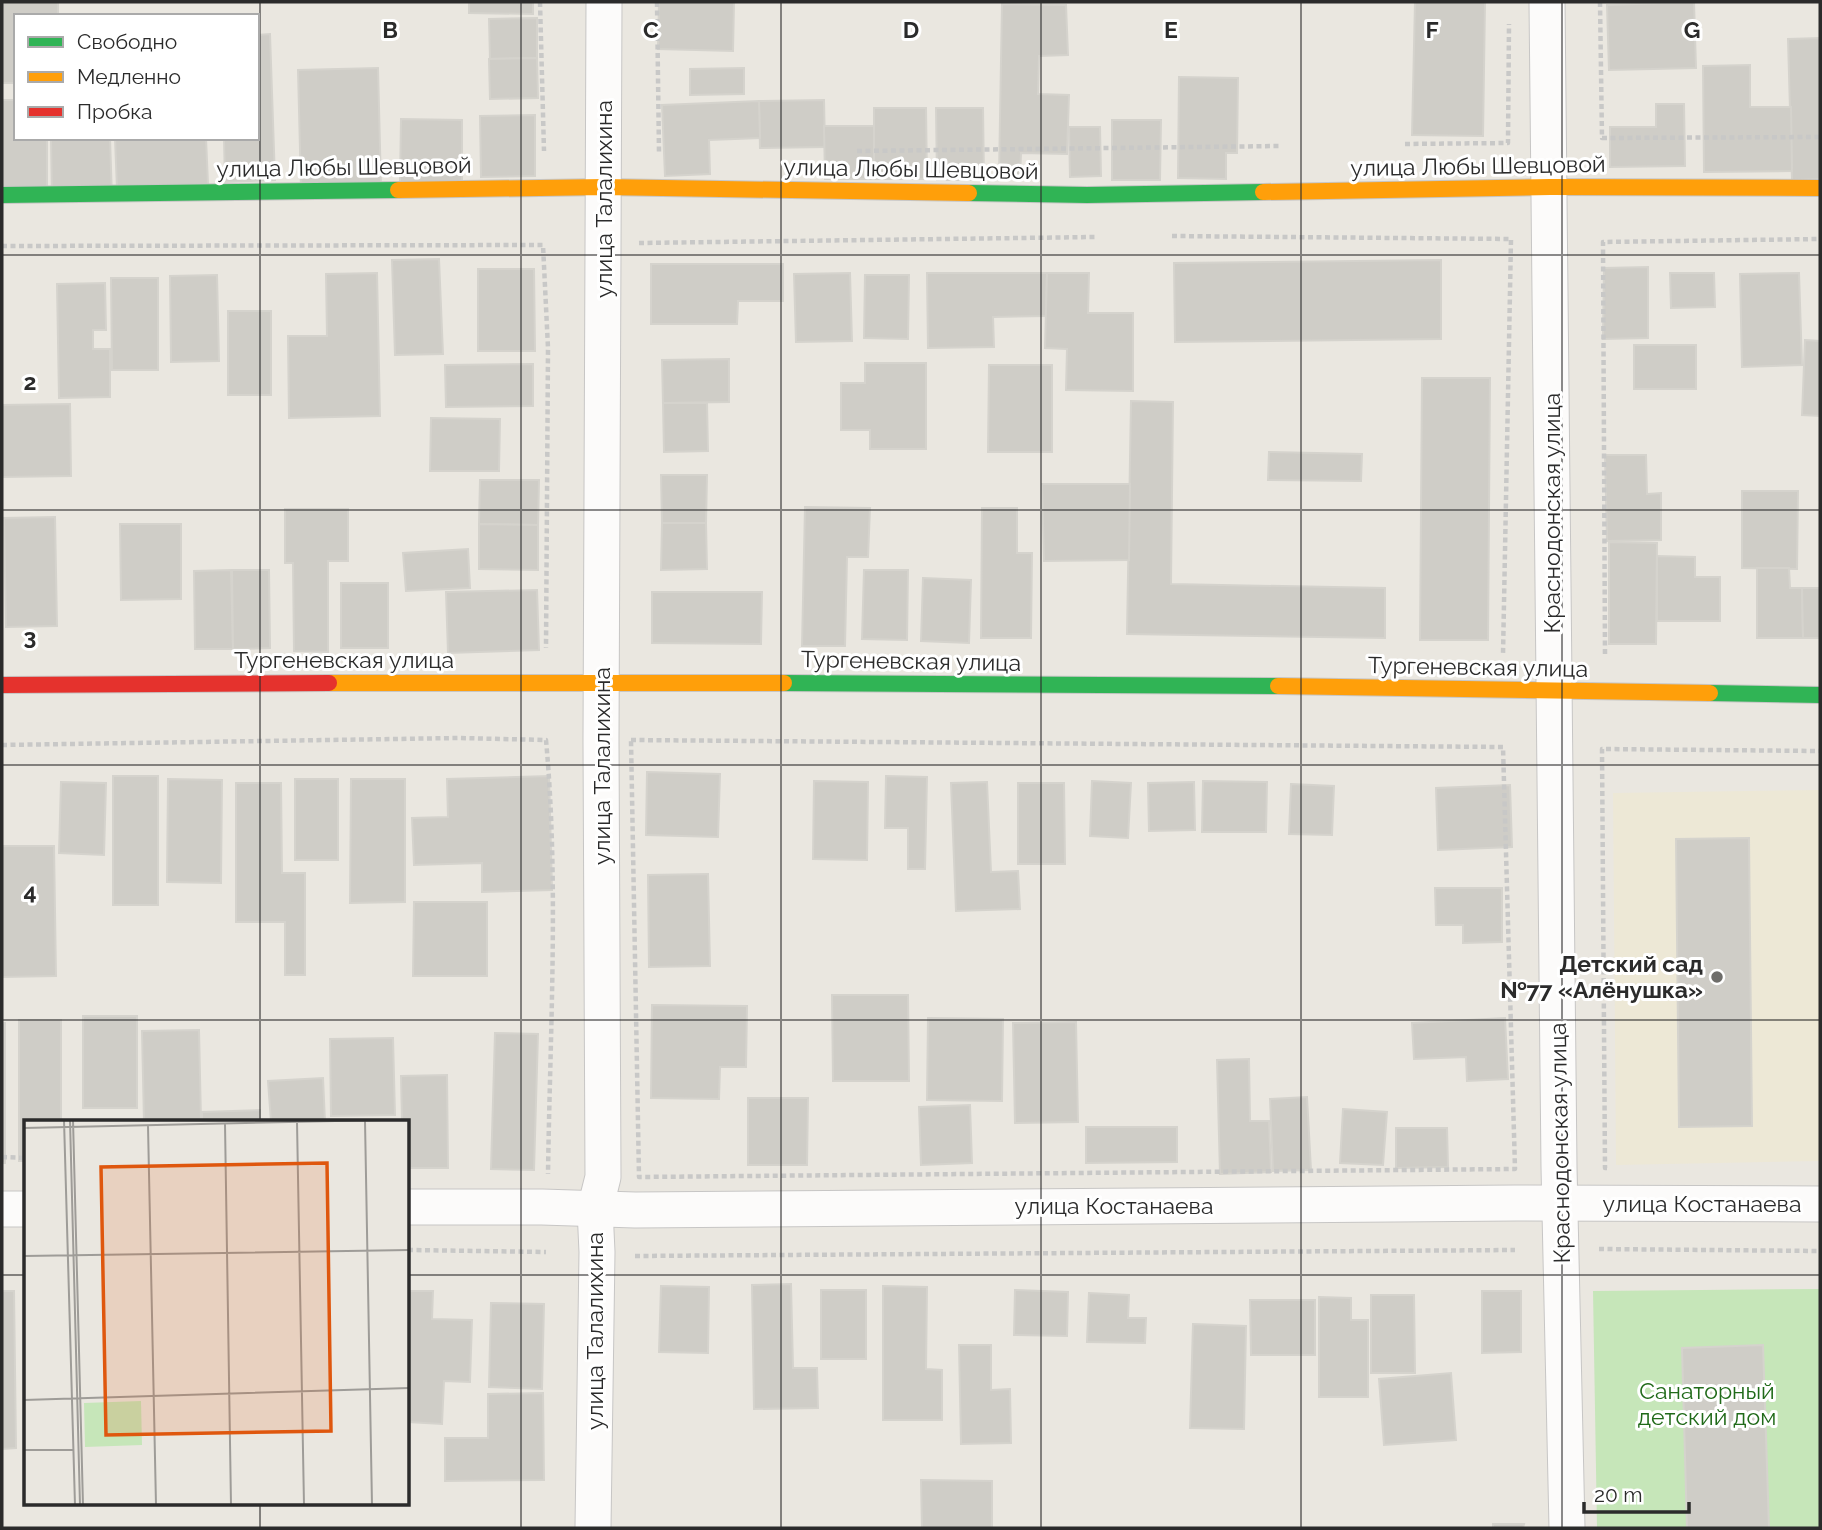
<svg xmlns="http://www.w3.org/2000/svg" width="1822" height="1530" font-family="Raleway,sans-serif">
	<rect width="100%" height="100%" fill="#eae7e0"/>
	<path fill="#ede8d6" d="M1820,790V1161L1616,1165L1613,793Z"/>
	<path fill="#c6e6b9" d="M1820,1289V1528H1597L1593,1291Z"/>
	<g fill="#cfcdc7" stroke="#d5d3cd" stroke-width="2">
		<path d="M2,2H58V16H16V83H2Z"/>
		<path d="M469,2H533V14L469,13Z"/>
		<path d="M659,2H734L733,51L658,49Z"/>
		<path d="M1415,2H1485L1483,136L1412,135Z"/>
		<path d="M1694,2L1696,68L1609,70L1607,5Z"/>
		<path d="M1002,4L1066,5L1068,55L1039,56L1038,94L1069,95L1067,154L1021,153L1020,176H999Z"/>
		<path d="M537,18V58L490,59L489,19Z"/>
		<path d="M270,34L275,180L225,182L224,138H257V35Z"/>
		<path d="M1820,38V179L1792,180L1788,39Z"/>
		<path d="M537,58L538,98L490,99L489,59Z"/>
		<path d="M1750,65V107H1791L1792,171L1704,172L1703,66Z"/>
		<path d="M378,68L381,186L301,189L298,70Z"/>
		<path d="M744,68V94L690,95V69Z"/>
		<path d="M1179,77L1238,78L1237,153H1226V179L1178,178Z"/>
		<path d="M2,100H16V138H47V190H2Z"/>
		<path d="M824,100L825,147L760,148L759,101Z"/>
		<path d="M759,101L760,138L709,140L710,174L665,176L662,105Z"/>
		<path d="M1656,104H1684L1685,166L1610,167V127H1656Z"/>
		<path d="M874,108H926L927,179H874Z"/>
		<path d="M936,108H983L984,180H937Z"/>
		<path d="M535,115V176L481,177L480,116Z"/>
		<path d="M401,119L462,120V182H400Z"/>
		<path d="M1112,120H1161L1160,180H1112Z"/>
		<path d="M824,126H874V179H825Z"/>
		<path d="M1069,127H1100L1101,176L1070,177Z"/>
		<path d="M51,138H110L112,199L52,201Z"/>
		<path d="M115,138H206L208,184L117,189Z"/>
		<path d="M439,259L443,354L395,355L392,260Z"/>
		<path d="M1441,260V339L1175,342L1174,263Z"/>
		<path d="M651,264H783V301H738L737,324H651Z"/>
		<path d="M1648,267V338L1603,339L1604,268Z"/>
		<path d="M478,269H534L535,351H478Z"/>
		<path d="M377,273L380,416L289,418L288,336H327L326,274Z"/>
		<path d="M850,273L852,341L796,342L794,274Z"/>
		<path d="M927,273H1047L1046,316L993,317L994,347L928,348Z"/>
		<path d="M1047,273H1089L1088,313H1133V391L1066,390L1067,349L1045,348Z"/>
		<path d="M1670,273H1714L1715,307L1671,308Z"/>
		<path d="M1799,273L1802,365L1742,367L1740,274Z"/>
		<path d="M217,275L219,361L171,362L170,276Z"/>
		<path d="M865,275H909L908,339L864,338Z"/>
		<path d="M111,278H158V370H112Z"/>
		<path d="M105,283L106,330H93V349H110V397L59,398L57,284Z"/>
		<rect x="228" y="311" width="43" height="84"/>
		<path d="M1805,340L1820,341V416L1802,415Z"/>
		<rect x="1634" y="345" width="62" height="44"/>
		<path d="M729,359V402L663,403L662,360Z"/>
		<path d="M865,363H926V449H870V430H841V383H865Z"/>
		<path d="M533,364V406L446,407L445,365Z"/>
		<path d="M989,365H1052V452H988Z"/>
		<path d="M1422,378H1490L1488,640H1420Z"/>
		<path d="M1131,401L1173,402L1171,584L1385,588V638L1127,634Z"/>
		<path d="M663,403H707L708,451L664,452Z"/>
		<path d="M70,404L71,476L2,477V405Z"/>
		<path d="M431,418L500,419L499,471H430Z"/>
		<path d="M1269,452L1362,454L1361,481L1268,480Z"/>
		<path d="M1605,455H1646L1647,494L1661,493V540L1607,541Z"/>
		<path d="M661,475H707L706,523H662Z"/>
		<path d="M480,480H539L538,525L479,524Z"/>
		<path d="M1042,484H1130L1129,560L1044,561Z"/>
		<path d="M1742,491H1798L1797,569L1742,568Z"/>
		<path d="M805,507L870,508L868,557H847L845,646H802Z"/>
		<path d="M982,508H1017V553H1032L1031,638H981Z"/>
		<path d="M285,509H348V561H328V652L294,651L293,563H285Z"/>
		<path d="M55,517L57,626L6,627L4,518Z"/>
		<path d="M662,523H706L707,569L661,570Z"/>
		<path d="M120,524H181V599L121,600Z"/>
		<path d="M479,524L538,525V570L479,569Z"/>
		<path d="M1609,542L1657,543L1656,644H1609Z"/>
		<path d="M468,549L470,588L406,591L403,553Z"/>
		<path d="M1657,556L1695,557V577H1720V621H1657Z"/>
		<path d="M1757,568H1789L1790,588H1802L1803,638H1757Z"/>
		<path d="M231,570L233,649H195L194,571Z"/>
		<path d="M232,570H269L270,648L233,649Z"/>
		<path d="M864,570H908L907,640L862,639Z"/>
		<path d="M923,578L971,580L969,643L921,641Z"/>
		<rect x="341" y="583" width="47" height="65"/>
		<path d="M1802,588H1820V638H1803Z"/>
		<path d="M537,590L539,650L448,653L446,592Z"/>
		<path d="M652,592H762L761,644L652,643Z"/>
		<path d="M647,772L720,774L718,837L646,835Z"/>
		<rect x="113" y="776" width="45" height="129"/>
		<path d="M549,776L552,890L482,892V863L414,865L412,818L448,817L447,779Z"/>
		<path d="M886,776L927,777L925,869H908V828H885Z"/>
		<path d="M168,779L222,780L221,883L167,882Z"/>
		<rect x="295" y="779" width="43" height="81"/>
		<path d="M351,779H405V902L350,903Z"/>
		<path d="M814,781L868,782L867,860L813,859Z"/>
		<path d="M1092,781L1131,783L1128,838L1090,836Z"/>
		<path d="M1203,781L1267,782L1266,832H1202Z"/>
		<path d="M61,782L106,783L104,855L59,853Z"/>
		<path d="M987,782L991,872L1018,871L1020,909L956,911L951,783Z"/>
		<path d="M1194,782L1195,830L1149,831L1148,783Z"/>
		<path d="M236,783H281L282,873H305V975H285V922H236Z"/>
		<path d="M1018,783H1064L1065,864H1018Z"/>
		<path d="M1291,784L1334,786L1332,835L1289,834Z"/>
		<path d="M1510,785L1512,847L1438,850L1436,788Z"/>
		<path d="M1749,838L1752,1126L1679,1127L1676,839Z"/>
		<path d="M2,846H54L56,976L2,977Z"/>
		<path d="M708,874L710,966L649,967L648,875Z"/>
		<path d="M1435,888H1502V942L1463,943V925H1436Z"/>
		<path d="M414,902H487V976H413Z"/>
		<path d="M832,995H908L909,1081H833Z"/>
		<path d="M652,1005L747,1006L746,1067H720L719,1099L651,1098Z"/>
		<rect x="83" y="1016" width="54" height="92"/>
		<path d="M928,1018L1003,1019L1002,1101L927,1100Z"/>
		<path d="M1505,1018L1508,1079L1467,1081L1466,1057L1414,1059L1412,1023Z"/>
		<path d="M19,1020H61V1122H26V1161H19Z"/>
		<path d="M1076,1022L1078,1122L1015,1123L1013,1023Z"/>
		<rect x="2" y="1023" width="3" height="140"/>
		<path d="M199,1030L201,1121L144,1122L142,1031Z"/>
		<path d="M495,1033L538,1034L534,1170L491,1169Z"/>
		<path d="M393,1038L395,1115L331,1116L330,1039Z"/>
		<path d="M1249,1059L1250,1121H1269L1271,1172L1220,1174L1217,1060Z"/>
		<path d="M447,1075L448,1168H408V1122H402L401,1076Z"/>
		<path d="M323,1078L325,1122H271L268,1081Z"/>
		<path d="M1307,1097L1311,1170L1273,1171L1270,1099Z"/>
		<path d="M748,1098H808L807,1165H748Z"/>
		<path d="M970,1105L972,1163L921,1165L919,1107Z"/>
		<path d="M1343,1109L1387,1112L1383,1165L1340,1163Z"/>
		<path d="M260,1110V1122H202V1112Z"/>
		<path d="M1086,1127H1177V1162L1086,1163Z"/>
		<path d="M1396,1128H1447L1448,1167L1396,1168Z"/>
		<path d="M791,1284L793,1368H817L818,1408L754,1409L752,1285Z"/>
		<path d="M661,1286L709,1287L708,1353L659,1352Z"/>
		<path d="M883,1286L927,1287L926,1369L942,1370V1420H883Z"/>
		<rect x="821" y="1290" width="45" height="69"/>
		<path d="M1015,1290L1068,1292L1067,1336L1014,1335Z"/>
		<path d="M2,1291H14L16,1448L2,1449Z"/>
		<path d="M408,1291H433L432,1319L472,1320L470,1382L444,1381L442,1424L408,1422Z"/>
		<path d="M1482,1291H1521V1352L1482,1353Z"/>
		<path d="M1089,1293L1129,1295L1128,1318H1146L1145,1343L1087,1342Z"/>
		<path d="M1371,1295H1414L1415,1373H1371Z"/>
		<path d="M1319,1297L1351,1298V1320H1368V1397H1319Z"/>
		<path d="M1250,1300H1315V1355H1251Z"/>
		<path d="M491,1303L544,1304L542,1389L489,1387Z"/>
		<path d="M1193,1324L1246,1326L1244,1429L1190,1428Z"/>
		<path d="M959,1345H991V1390L1010,1389L1011,1443L961,1444Z"/>
		<path d="M1763,1345L1769,1528H1687L1682,1348Z"/>
		<path d="M1451,1373L1456,1440L1384,1445L1379,1379Z"/>
		<path d="M543,1393L544,1480L445,1481V1438H488V1394Z"/>
		<path d="M921,1480L992,1481V1528H922Z"/>
		<path d="M1493,1524H1524L1523,1528H1493Z"/>
	</g>
	<g fill="none" stroke-linecap="round" stroke-linejoin="round">
		<defs>
			<g id="street">
				<path d="M1547,2L1559,1167L1567,1528"/>
				<path d="M408,1207H542L635,1210L1516,1203L1820,1204"/>
				<path d="M2,1209H26"/>
				<path d="M593,1528L597,1252L595,1209L603,1177L601,741L604,2"/>
			</g>
			<g id="fast">
				<path d="M969,193L1087,195L1263,192"/>
				<path d="M2,195L398,190"/>
				<path d="M784,683L1278,686"/>
				<path d="M1710,693L1820,695"/>
			</g>
			<g id="slow">
				<path d="M398,190L604,187L969,193"/>
				<path d="M1263,192L1550,187L1820,188"/>
				<path d="M329,683H784"/>
				<path d="M1278,686L1710,693"/>
			</g>
			<path id="jam" d="M2,685L329,683"/>
		</defs>
		<use href="#street" stroke="#c7c6c5" stroke-width="37"/>
		<use href="#fast" stroke="#c7c6c5" stroke-width="18"/>
		<use href="#slow" stroke="#c7c6c5" stroke-width="18"/>
		<use href="#jam" stroke="#c7c6c5" stroke-width="18"/>
		<g stroke="#c8c8c7" stroke-width="4.5" stroke-dasharray="5 3.5" stroke-linecap="butt">
			<path d="M540,2L544,151"/>
			<path d="M657,2L659,153"/>
			<path d="M1600,2L1602,138L1820,137"/>
			<path d="M1405,144L1508,143L1509,24"/>
			<path d="M857,151L1280,146"/>
			<path d="M1172,236L1511,239L1503,655"/>
			<path d="M639,243L1095,237"/>
			<path d="M2,246L543,245L548,348L546,648"/>
			<path d="M1605,654L1603,242L1820,239"/>
			<path d="M631,740L1503,747L1515,1169L639,1177Z"/>
			<path d="M2,745L459,738L546,740C559,882 550,1032 548,1174"/>
			<path d="M2,1157L26,1158"/>
			<path d="M1607,1168H1605L1602,749L1820,751"/>
			<path d="M1599,1249L1820,1251"/>
			<path d="M408,1250L546,1252"/>
			<path d="M635,1256L1515,1250"/>
		</g>
		<use href="#street" stroke="#fcfbfa" stroke-width="35"/>
		<use href="#fast" stroke="#30b455" stroke-width="16"/>
		<use href="#slow" stroke="#ff9f0a" stroke-width="16"/>
		<use href="#jam" stroke="#e5322d" stroke-width="16"/>
	</g>
	<path fill="none" stroke="#2b2b2b" stroke-width="2" stroke-opacity="0.55" d="M260,2V1122M521,2V1528M781,2V1528M1041,2V1528M1301,2V1528M1562,2V1528M2,255H1820M2,510H1820M2,765H1820M2,1020H1820M2,1275H26M408,1275H1820M260,1504V1528"/>
	<circle fill="#6e6d6a" stroke="#fff" stroke-width="2.5" cx="1717" cy="977" r="7"/>
	<g text-anchor="middle" stroke-width="6" stroke-linejoin="round" paint-order="stroke">
		<g font-size="23" fill="#2b2b2b" stroke="#fff">
			<text transform="translate(1478 166) rotate(-1)" y="8">улица Любы Шевцовой</text>
			<text transform="translate(344 167) rotate(-1)" y="8">улица Любы Шевцовой</text>
			<text transform="translate(911 169) rotate(1)" y="8">улица Любы Шевцовой</text>
			<text transform="translate(604 199) rotate(-90)" y="8">улица Талалихина</text>
			<text transform="translate(1552 513) rotate(-90)" y="8">Краснодонская улица</text>
			<text x="344" y="668">Тургеневская улица</text>
			<text transform="translate(911 661) rotate(1)" y="8">Тургеневская улица</text>
			<text transform="translate(1478 667) rotate(1)" y="8">Тургеневская улица</text>
			<text transform="translate(602 766) rotate(-90)" y="8">улица Талалихина</text>
			<text transform="translate(1560 1143) rotate(-91)" y="8">Краснодонская улица</text>
			<text x="1702" y="1212">улица Костанаева</text>
			<text x="1114" y="1214">улица Костанаева</text>
			<text transform="translate(595 1331) rotate(-90)" y="8">улица Талалихина</text>
		</g>
		<g font-size="23" font-weight="bold" fill="#2b2b2b" stroke="#fff" text-anchor="end">
			<text x="1703" y="972">Детский сад<tspan x="1703" dy="26">№77 «Алёнушка»</tspan></text>
		</g>
		<g font-size="23" fill="#206a19" stroke="#fff">
			<text x="1707" y="1399">Санаторный<tspan x="1707" dy="26">детский дом</tspan></text>
		</g>
	</g>
	<g transform="translate(24 1120)">
		<rect width="385" height="385" fill="#eae7e0"/>
		<path d="M117,281L118,325L61,327L60,283Z" fill="#c6e6b9"/>
		<path fill="none" stroke="#9e9c98" stroke-width="2" d="M40,0L51,385M46,0L56,385M49,0L59,385M341,1L348,385M273,2L280,385M201,4L207,385M124,6L132,385M0,8L358,0M0,136L385,130M0,280L385,268M0,330H49"/>
		<path fill="#df570e" fill-opacity="0.15" stroke="#df570e" stroke-width="3.5" d="M303,43L307,311L82,315L77,47Z"/>
		<rect width="385" height="385" fill="none" stroke="#2b2b2b" stroke-width="3.5"/>
	</g>
	<g font-size="23" text-anchor="middle" font-weight="bold" fill="#2b2b2b" stroke="#fff" stroke-width="6" stroke-linejoin="round" paint-order="stroke">
		<text x="390" y="38">B</text>
		<text x="651" y="38">C</text>
		<text x="911" y="38">D</text>
		<text x="1171" y="38">E</text>
		<text x="1432" y="38">F</text>
		<text x="1692" y="38">G</text>
		<text x="30" y="390">2</text>
		<text x="30" y="645">3</text>
		<text x="30" y="900">4</text>
	</g>
	<rect width="1822" height="1530" fill="none" stroke="#2b2b2b" stroke-width="7"/>
	<rect x="14" y="14" width="245" height="126" fill="#ffffff" stroke="#aaaaaa" stroke-width="2"/>
	<rect x="28" y="37" width="35" height="10" fill="#30b455" stroke="#aaaaaa" stroke-width="2"/>
	<text x="77" y="49" font-size="21" fill="#2b2b2b">Свободно</text>
	<rect x="28" y="72" width="35" height="10" fill="#ff9f0a" stroke="#aaaaaa" stroke-width="2"/>
	<text x="77" y="84" font-size="21" fill="#2b2b2b">Медленно</text>
	<rect x="28" y="107" width="35" height="10" fill="#e5322d" stroke="#aaaaaa" stroke-width="2"/>
	<text x="77" y="119" font-size="21" fill="#2b2b2b">Пробка</text>
	<path d="M1584 1502v10h105v-10" fill="none" stroke="#2b2b2b" stroke-width="3.5"/>
	<text x="1594" y="1502" font-size="21" fill="#2b2b2b" stroke="#ffffff" stroke-width="5" paint-order="stroke">20 m</text>
</svg>
